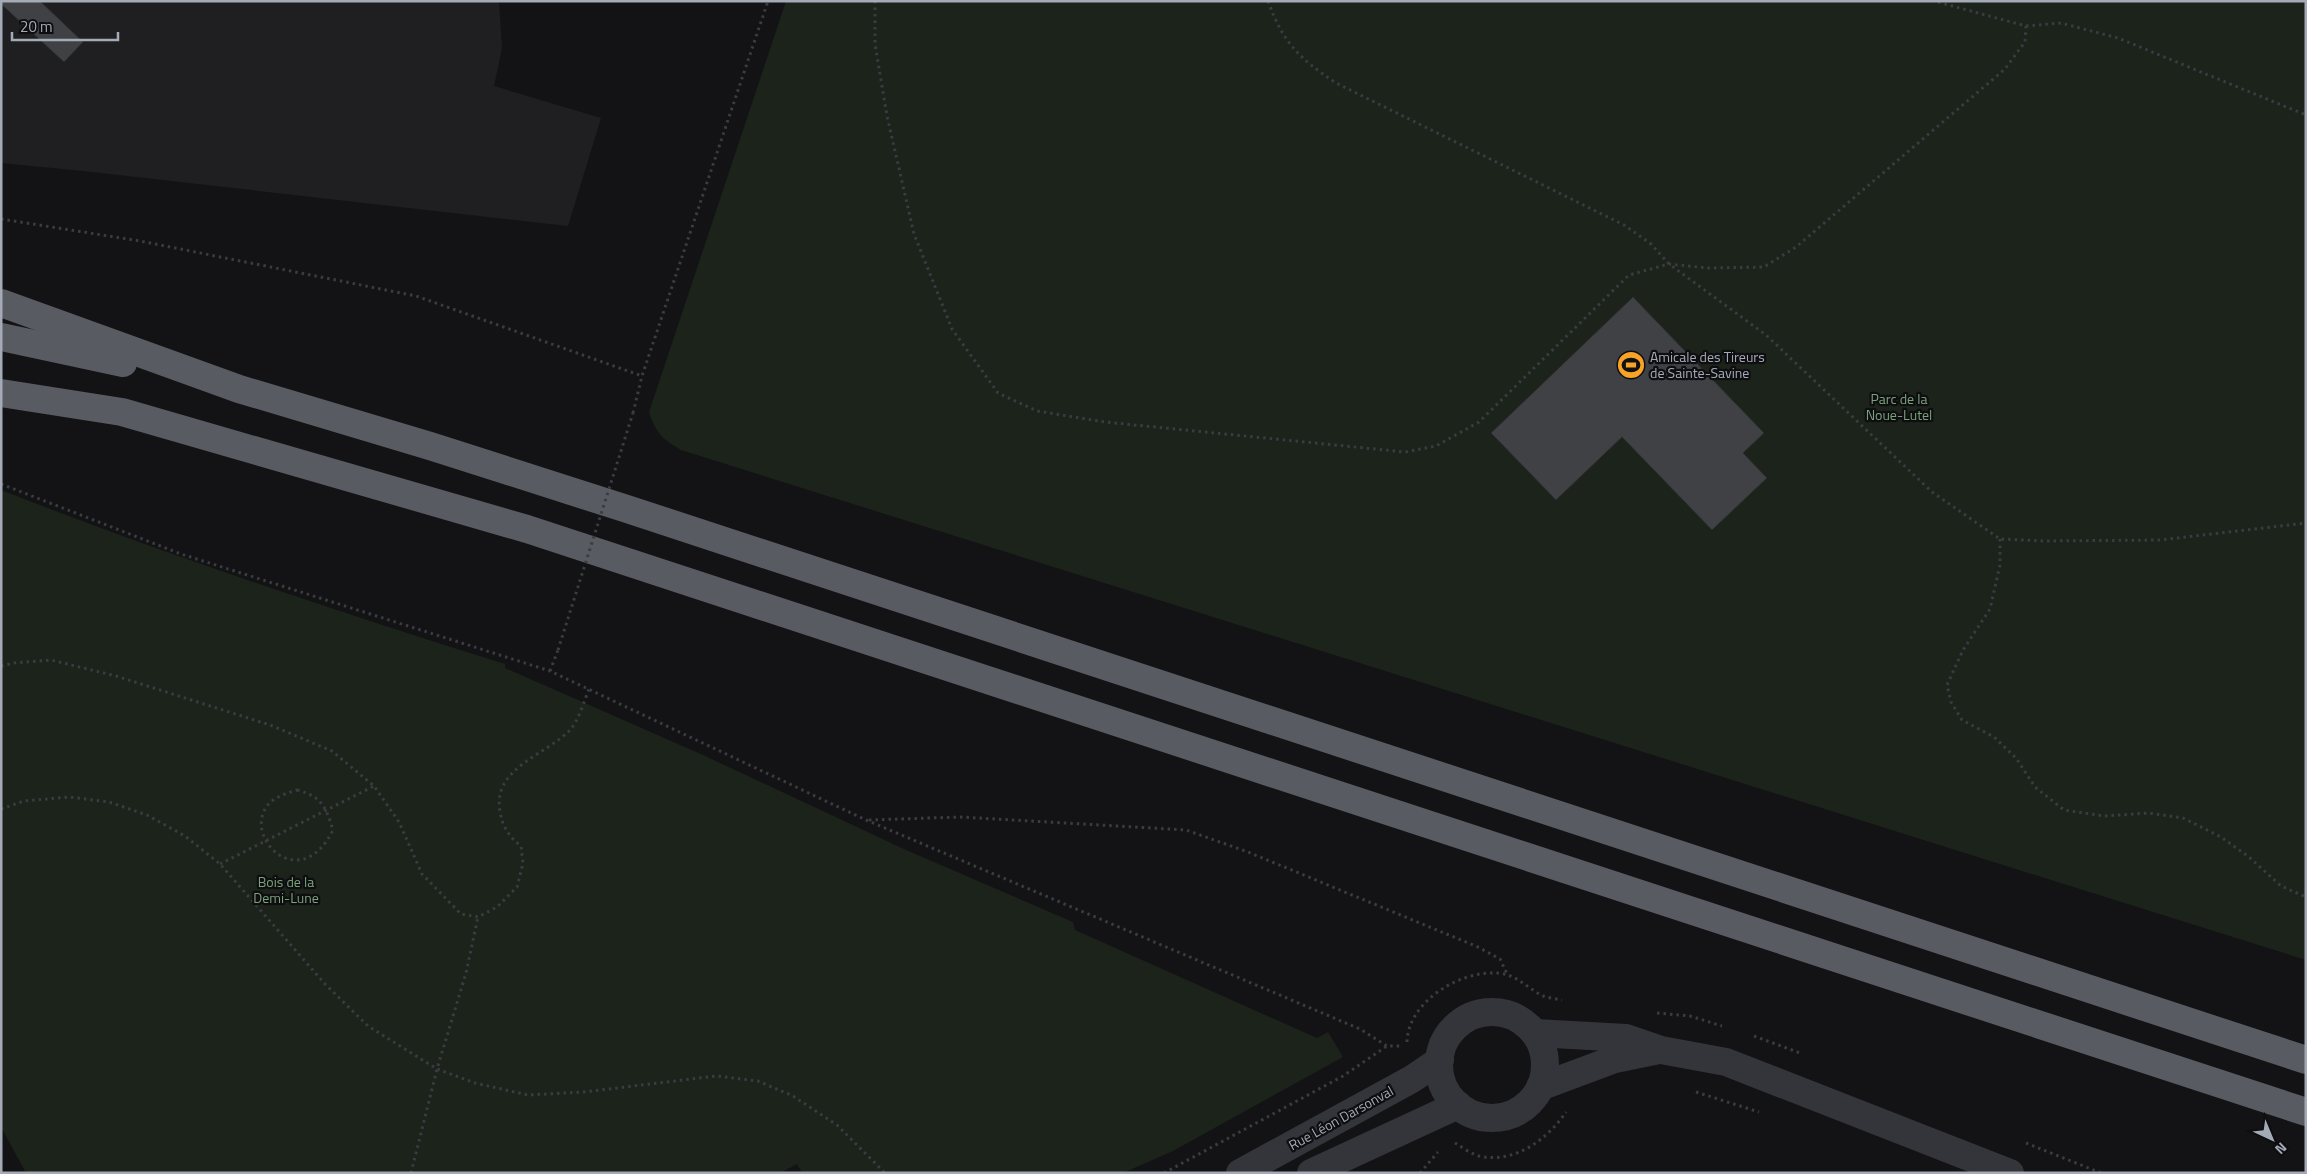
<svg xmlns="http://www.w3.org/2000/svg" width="2307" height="1174" font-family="'Titillium Web',sans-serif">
	<rect width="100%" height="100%" fill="#131315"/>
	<path fill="#1f1f22" d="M1,1H499L502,48L494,86L601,118L568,226L83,171L1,163Z"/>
	<g fill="#1b231b">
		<path d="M786,1H2306V960L681,450C662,439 656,433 649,412Z"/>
		<path d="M1,490C167,555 336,611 505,664V668L703,755L906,850L1073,922L1075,930L1317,1038L1328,1032L1343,1057L1173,1151L1123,1173H802L797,1164L780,1173H26L1,1127Z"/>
	</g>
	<g fill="#3f4145" stroke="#2d2d31">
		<path d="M1,1H40L83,42L64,62L1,4Z"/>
		<path d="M1633,297L1764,433L1743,453L1767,478L1712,530L1622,437L1556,500L1491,433Z"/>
	</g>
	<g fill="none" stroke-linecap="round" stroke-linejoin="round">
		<g stroke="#3a3c41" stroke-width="3" stroke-dasharray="2.5 4" stroke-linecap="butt">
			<path d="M875,1V44L887,116L914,234L952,329L998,393L1037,411L1105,422L1405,452L1436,446L1479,422L1629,275L1669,264L1708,268L1764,267L1796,247L2005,69L2025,42L2026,26L1934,1"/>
			<path d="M1268,1C1283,43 1300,59 1336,83L1624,225L1651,244L1669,264L1766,335L1932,492L2000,539L2044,541L2160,540L2306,523"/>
			<path d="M2026,26L2061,23L2118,38L2306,115"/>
			<path d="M1,219L140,241L416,296L642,376"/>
			<path d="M633,413L642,376L768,1"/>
			<path d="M1,484L181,554L550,671L866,820L1360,1029L1387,1046"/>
			<path d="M2000,539V565L1990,609L1963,650L1947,685L1951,702L1962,720L1994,737L2016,758L2035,787L2064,810L2104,816L2149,813L2183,818L2221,837L2249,857L2281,886L2306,897"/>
			<path d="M1,666L14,663L51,660L116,676L270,725L332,751L374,786L399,822L422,874L461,914L478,917L497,907L517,887L523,863L521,846C509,837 502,826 500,811C492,768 546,755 570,730C579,720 584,701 589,689"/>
			<path d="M550,671L558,650"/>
			<path d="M297,790C321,796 326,807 333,830C301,895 243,839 267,806C274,797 287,793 297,790Z"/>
			<path d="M1,809L24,801L69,797L109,802L147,815L185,836L220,864L325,984L368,1026L437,1069L475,1083L528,1095L584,1092L716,1076L758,1081L793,1096L837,1125L885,1173"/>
			<path d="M869,820L960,817L1186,830L1248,852L1478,947L1500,959L1508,976"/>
			<path d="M220,864L374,786"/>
			<path d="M1657,1013L1690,1016L1722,1026"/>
			<path d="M1754,1036L1800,1053"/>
			<path d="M1407,1042C1408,1002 1459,971 1496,973C1515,973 1527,988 1543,996C1549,998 1556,999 1562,1000"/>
			<path d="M1696,1092L1759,1112"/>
			<path d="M1455,1143C1462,1147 1471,1154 1479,1156C1514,1164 1547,1140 1566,1112"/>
			<path d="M2026,1143L2101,1173"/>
			<path d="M411,1173L437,1069L466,973L478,917"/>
			<path d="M1164,1173L1343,1076L1387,1046H1401"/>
			<path d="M1420,1173L1438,1152"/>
		</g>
		<g stroke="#34353a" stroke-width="28">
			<circle cx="1492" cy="1065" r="53"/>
			<path d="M1535,1033L1626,1038L1661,1050L1726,1062L2010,1173"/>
			<path d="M1540,1087L1615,1059L1659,1050"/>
			<path d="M1240,1173L1412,1079L1440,1060"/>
			<path d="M1311,1173L1458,1105"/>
		</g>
		<g stroke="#585b62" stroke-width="28">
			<path d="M1,303L239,389L430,446L624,508L2306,1060"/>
			<path d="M1,337L123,363"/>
			<path d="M1,393L122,412L527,529L2306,1112"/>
		</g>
		<path stroke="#3a3c41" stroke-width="3" stroke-dasharray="2.5 4" stroke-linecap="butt" d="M558,650L633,413"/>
	</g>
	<defs>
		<symbol id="stadium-disc" viewBox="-11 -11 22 22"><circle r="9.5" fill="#f8a228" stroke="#0e0e10"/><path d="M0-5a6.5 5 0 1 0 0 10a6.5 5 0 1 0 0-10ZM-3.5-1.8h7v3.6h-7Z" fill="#111"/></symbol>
	</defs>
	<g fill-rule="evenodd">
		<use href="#stadium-disc" x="1615" y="349" width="32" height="32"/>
	</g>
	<g text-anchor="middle" stroke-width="4.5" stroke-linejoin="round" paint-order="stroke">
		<g font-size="14" fill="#a4abb6" stroke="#0e0e10" text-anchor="start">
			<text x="1650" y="362">Amicale des Tireurs<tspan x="1650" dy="16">de Sainte-Savine</tspan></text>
		</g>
		<g font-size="14" fill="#7ba27a" stroke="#0e0e10">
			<text x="1899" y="404">Parc de la<tspan x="1899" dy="16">Noue-Lutel</tspan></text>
			<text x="286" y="887">Bois de la<tspan x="286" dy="16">Demi-Lune</tspan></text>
		</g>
		<g font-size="14" fill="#a4abb6" stroke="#0e0e10">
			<text transform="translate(1341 1118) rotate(-29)" y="5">Rue Léon Darsonval</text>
		</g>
	</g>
	<rect width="2307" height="1174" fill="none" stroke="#a4abb6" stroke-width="5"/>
	<g transform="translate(2272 1139) rotate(136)" stroke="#0e0e10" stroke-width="4" paint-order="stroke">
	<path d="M0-4L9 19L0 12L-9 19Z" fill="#a4abb6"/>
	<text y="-8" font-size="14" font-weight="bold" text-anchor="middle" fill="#a4abb6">N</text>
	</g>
	<path d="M12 32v8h106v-8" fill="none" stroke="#a4abb6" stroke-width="2.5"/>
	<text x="20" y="32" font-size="15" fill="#a4abb6" stroke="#0e0e10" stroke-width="4" paint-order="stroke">20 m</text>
</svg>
